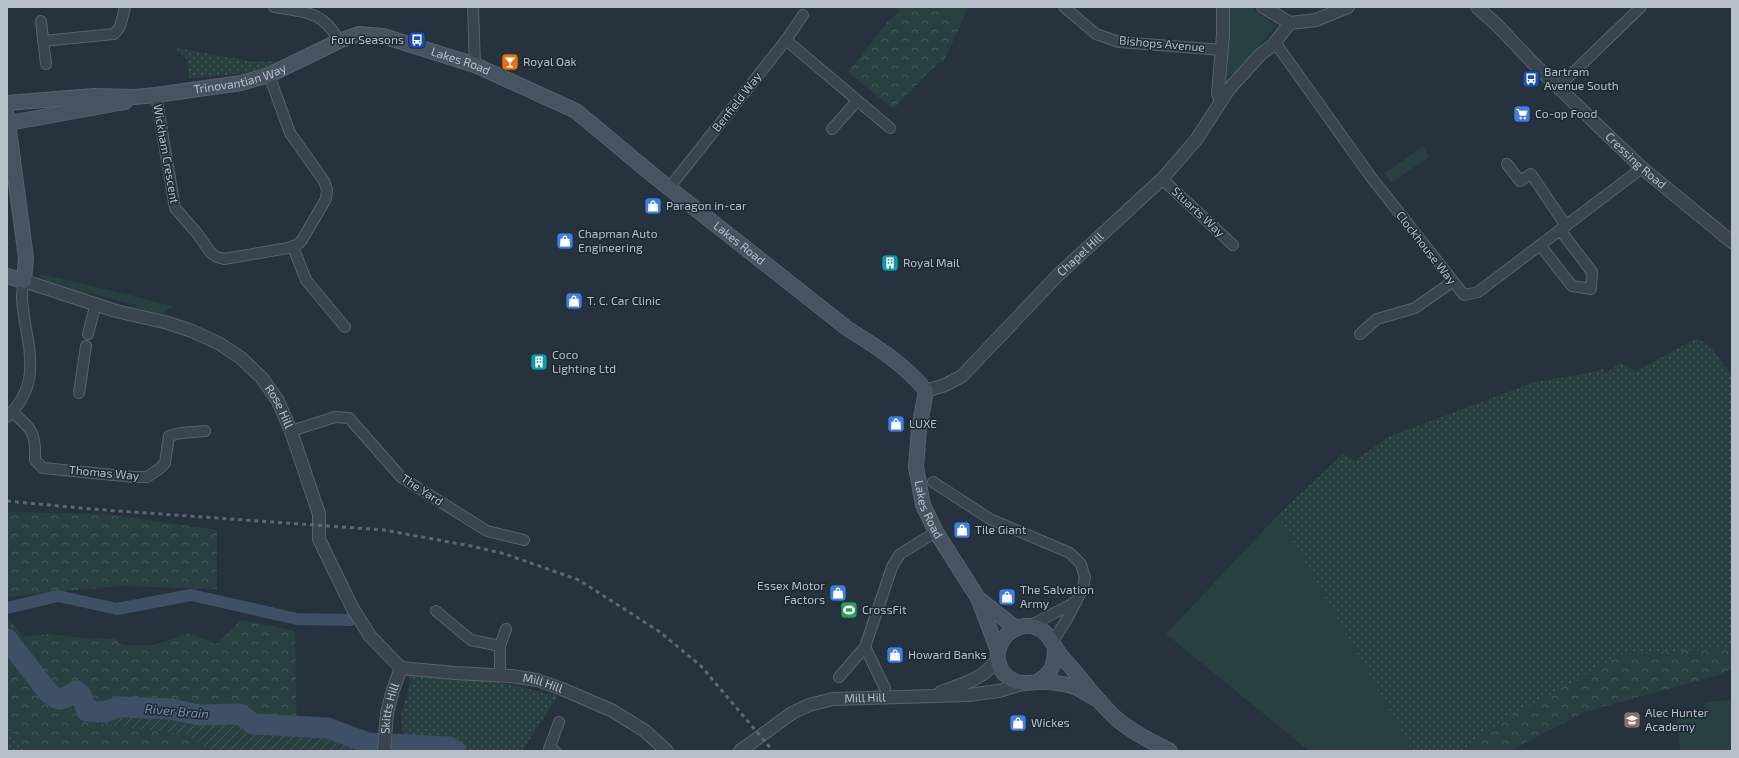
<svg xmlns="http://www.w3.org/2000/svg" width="1739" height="758" font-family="'Exo 2',sans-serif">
	<defs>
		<pattern id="forest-crowns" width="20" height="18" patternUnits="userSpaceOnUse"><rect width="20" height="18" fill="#294040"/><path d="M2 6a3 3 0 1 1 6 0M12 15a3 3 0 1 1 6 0" fill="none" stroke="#465a5a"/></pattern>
		<pattern id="park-dots" width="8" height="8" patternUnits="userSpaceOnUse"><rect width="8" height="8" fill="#294040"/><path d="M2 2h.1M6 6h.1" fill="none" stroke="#465a5a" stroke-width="1.8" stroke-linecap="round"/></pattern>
		<pattern id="garden-furrows" width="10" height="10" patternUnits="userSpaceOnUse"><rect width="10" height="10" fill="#294040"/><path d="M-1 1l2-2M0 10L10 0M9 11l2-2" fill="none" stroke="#465a5a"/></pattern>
	</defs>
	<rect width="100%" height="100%" fill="#26323e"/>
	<g fill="#294040">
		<path d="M941,7H965L967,10L959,28Z"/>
		<path d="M1227,7H1252L1256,12L1276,26L1235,73L1226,76L1228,66Z"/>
		<path d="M1423,146L1429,157L1391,183L1385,173Z"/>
		<path d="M40,274L122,293L175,307L167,309L164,314L165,316L145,312L135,305L90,293L86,296C72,292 49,288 40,274Z"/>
		<path d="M1278,515L1413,751H1309L1166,634Z"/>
		<path d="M1732,700V751H1680L1676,713L1705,710V702Z"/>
	</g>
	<g fill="url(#forest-crowns)">
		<path d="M896,7H941L959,28L943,63L939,62L893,109L848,72L890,19L900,12Z"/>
		<path d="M7,512L106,514L217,530V589L120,586L7,597Z"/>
		<path d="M1449,588L1732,627V668L1722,674L1588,711L1509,751H1450Z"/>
		<path d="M7,620H9L23,637L49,634L83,638L115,639L123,645H154L190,633L216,644L241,620L295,631L297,751H23L7,725Z"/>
	</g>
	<g fill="url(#park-dots)">
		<path d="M177,48L254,62L278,61C260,75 213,76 189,78L187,59L177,49Z"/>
		<path d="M1696,338L1710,346L1732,376V648L1622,654L1493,727L1461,751H1413L1278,515L1343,454L1355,461L1388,437L1535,382L1588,373L1603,369L1606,374L1620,362L1636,372Z"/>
		<path d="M401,668L500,682L558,696L522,751H457L446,739L403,737L401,714L411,681Z"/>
		<path d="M7,725L23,751H7Z"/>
	</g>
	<path fill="url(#garden-furrows)" d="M122,713L198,723L229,720L250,730L308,732L372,751H213L187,735L81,721Z"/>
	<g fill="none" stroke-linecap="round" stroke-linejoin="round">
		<path stroke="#3d5066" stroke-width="12" d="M7,608L58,596L117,609L191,595L297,619L351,620"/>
		<path stroke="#3d5066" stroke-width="21" d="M7,639L48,692C61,704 62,699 76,691L81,695L87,711L105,712L118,707H124L171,709L199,715L240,714L253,724L328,728L368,743L449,747L456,751"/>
		<defs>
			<g id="minor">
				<path d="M274,7C304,12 324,11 339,41"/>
				<path d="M473,7L475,65"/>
				<path d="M1064,7L1096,34L1119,42L1222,50"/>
				<path d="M41,21L46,64"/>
				<path d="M786,40L890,128"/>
				<path d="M43,41L114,34L120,27L125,7"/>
				<path d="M1273,45L1279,48L1371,177L1464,295L1478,292L1642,168"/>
				<path d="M1558,87L1641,7"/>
				<path d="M156,95L175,208L196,232L211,253L217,257L224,259L288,248L298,244L302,240L326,199L327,189L324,181L290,133L269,75"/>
				<path d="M832,129L857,101"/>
				<path d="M1507,164L1520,181L1531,174L1566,226"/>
				<path d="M1162,179L1233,245"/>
				<path d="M669,188L786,40L803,15"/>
				<path d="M1540,245L1572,286L1591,289L1592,272L1560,230"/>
				<path d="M293,247L306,280L345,327"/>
				<path d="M88,334L96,303"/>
				<path d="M1360,334L1377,319L1415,308L1452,282"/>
				<path d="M79,393L86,346"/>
				<path d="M12,412C33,430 36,433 35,460L43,468L134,477H147L159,469L165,463L169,436L181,433L205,431"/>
				<path d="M7,417C37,389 32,360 25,323C23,307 20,297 24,281"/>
				<path d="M291,431L335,417L349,418L401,477L487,531L524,540"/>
				<path d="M933,482L990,519L1070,553L1081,564L1085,578L1083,588L1067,619L1053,641"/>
				<path d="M436,611L471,640L500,646V675"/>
				<path d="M1029,626L1076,602"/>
				<path d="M500,646L506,629"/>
				<path d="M865,647L885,688"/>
				<path d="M839,677L865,647L892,567L900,554L936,532"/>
				<path d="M555,751L549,749L559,722"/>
			</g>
			<g id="tertiary">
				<path d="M1263,7L1290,23L1316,20L1348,7"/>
				<path id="s1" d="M1477,7L1498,26L1533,63L1642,168L1732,242"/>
				<path d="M1221,101L1218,93L1223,35V7"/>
				<path id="s2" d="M24,281L116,311L168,323L192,331L220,344L241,358L262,378L278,401L291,431L319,514V539L330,562L353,609L370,636L401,668"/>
				<path id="s3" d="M926,391L945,385L962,376L1058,275L1162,179L1196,140L1229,89L1261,54L1273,45L1290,23"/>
				<path id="s4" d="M401,668L455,673L511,676L537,680L562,689L613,711L645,731L667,751"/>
				<path d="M941,692C965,683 982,680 998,659"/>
				<path id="s5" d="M384,751L387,713L393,690L401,668"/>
				<path id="s6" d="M740,751L792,713L809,705L833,699L968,695L999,691L1022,684"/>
			</g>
			<g id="secondary">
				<path id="s7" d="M7,103L94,96L134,97L156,95L241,83L269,75L339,41L359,34L383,36L475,65L576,111L654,176L848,329C874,345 907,366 926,391L919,429L916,467L923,505L936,532L978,598L998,651"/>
				<path d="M7,115L26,258L24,281L7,276"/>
				<path d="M9,123L125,102"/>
				<path d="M979,599L1016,628"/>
				<path d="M1037,682C1053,672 1054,667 1055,649"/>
				<path d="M1100,701C1090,696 1078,687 1068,685C1058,683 1047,681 1037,682C1027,683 1018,685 1009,678C981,657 1010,614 1040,629C1051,635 1054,648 1062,657C1081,677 1097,702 1118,720C1134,733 1152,742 1170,751"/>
			</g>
		</defs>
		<use href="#minor" stroke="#58626c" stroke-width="12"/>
		<use href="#tertiary" stroke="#58626c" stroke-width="14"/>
		<use href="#secondary" stroke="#58626c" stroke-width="16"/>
		<use href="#minor" stroke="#3a444e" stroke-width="10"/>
		<use href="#tertiary" stroke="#3a444e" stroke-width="12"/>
		<use href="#secondary" stroke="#485361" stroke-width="14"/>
		<path stroke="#5c6875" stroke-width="3" stroke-dasharray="4 4" stroke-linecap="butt" d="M7,501L91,509L384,530L471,546L505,554L579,580L660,632L701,666L773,751"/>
	</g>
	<defs>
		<symbol id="bus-square" viewBox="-11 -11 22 22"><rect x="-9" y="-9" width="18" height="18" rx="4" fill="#1a4fb4" stroke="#1f2934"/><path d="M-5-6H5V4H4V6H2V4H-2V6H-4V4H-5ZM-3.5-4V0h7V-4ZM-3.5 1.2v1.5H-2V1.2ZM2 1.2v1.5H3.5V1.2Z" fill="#fff"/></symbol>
		<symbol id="bar-square" viewBox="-11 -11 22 22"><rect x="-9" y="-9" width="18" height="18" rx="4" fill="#e8710a" stroke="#1f2934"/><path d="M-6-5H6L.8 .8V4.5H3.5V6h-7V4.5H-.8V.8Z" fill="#fff"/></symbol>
		<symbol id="supermarket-square" viewBox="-11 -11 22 22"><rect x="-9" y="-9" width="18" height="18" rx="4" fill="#3f7fe0" stroke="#1f2934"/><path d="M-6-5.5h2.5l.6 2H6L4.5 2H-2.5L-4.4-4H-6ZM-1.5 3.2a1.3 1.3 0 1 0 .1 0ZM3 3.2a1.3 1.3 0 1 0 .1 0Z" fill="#fff"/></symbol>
		<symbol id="shop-square" viewBox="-11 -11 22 22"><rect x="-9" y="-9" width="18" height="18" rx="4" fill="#3f7fe0" stroke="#1f2934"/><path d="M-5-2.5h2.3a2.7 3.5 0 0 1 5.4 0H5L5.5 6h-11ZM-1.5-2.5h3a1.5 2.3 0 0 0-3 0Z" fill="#fff"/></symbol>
		<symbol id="building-square" viewBox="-11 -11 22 22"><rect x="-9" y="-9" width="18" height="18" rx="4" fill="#0f9aa8" stroke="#1f2934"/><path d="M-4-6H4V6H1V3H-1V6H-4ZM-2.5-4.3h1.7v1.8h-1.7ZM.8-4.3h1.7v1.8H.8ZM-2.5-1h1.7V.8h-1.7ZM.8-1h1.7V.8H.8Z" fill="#fff"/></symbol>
		<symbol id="stadium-square" viewBox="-11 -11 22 22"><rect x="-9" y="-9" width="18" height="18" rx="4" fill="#2e9e5b" stroke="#1f2934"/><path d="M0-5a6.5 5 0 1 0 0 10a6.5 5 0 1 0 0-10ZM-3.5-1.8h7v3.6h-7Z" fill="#fff"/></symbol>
		<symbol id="school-square" viewBox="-11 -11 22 22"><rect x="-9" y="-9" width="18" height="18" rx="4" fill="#8d6e63" stroke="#1f2934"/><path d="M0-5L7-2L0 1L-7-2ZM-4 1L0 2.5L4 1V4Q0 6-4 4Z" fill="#fff"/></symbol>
	</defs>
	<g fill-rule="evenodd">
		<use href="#bus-square" x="407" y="30" width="20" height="20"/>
		<use href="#bar-square" x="500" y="52" width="20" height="20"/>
		<use href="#bus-square" x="1521" y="69" width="20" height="20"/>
		<use href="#supermarket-square" x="1512" y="104" width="20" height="20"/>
		<use href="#shop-square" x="643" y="196" width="20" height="20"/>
		<use href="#shop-square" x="555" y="231" width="20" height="20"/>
		<use href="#building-square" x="880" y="253" width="20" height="20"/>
		<use href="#shop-square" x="564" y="291" width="20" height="20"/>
		<use href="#building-square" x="529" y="352" width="20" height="20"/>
		<use href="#shop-square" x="886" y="414" width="20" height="20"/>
		<use href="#shop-square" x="952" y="520" width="20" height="20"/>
		<use href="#shop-square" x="828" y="583" width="20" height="20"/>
		<use href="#shop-square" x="997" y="587" width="20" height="20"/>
		<use href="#stadium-square" x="839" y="600" width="20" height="20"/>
		<use href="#shop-square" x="885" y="645" width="20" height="20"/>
		<use href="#school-square" x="1622" y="710" width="20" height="20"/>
		<use href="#shop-square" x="1008" y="713" width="20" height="20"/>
	</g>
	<g text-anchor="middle" stroke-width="3" stroke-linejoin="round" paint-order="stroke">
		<g font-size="12" fill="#b6bfc9" stroke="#1f2934" text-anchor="start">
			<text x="404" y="44" text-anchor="end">Four Seasons</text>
			<text x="523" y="66">Royal Oak</text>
			<text x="1544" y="76">Bartram<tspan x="1544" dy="14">Avenue South</tspan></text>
			<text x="1535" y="118">Co-op Food</text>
			<text x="666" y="210">Paragon in-car</text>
			<text x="578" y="238">Chapman Auto<tspan x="578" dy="14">Engineering</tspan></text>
			<text x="903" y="267">Royal Mail</text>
			<text x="587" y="305">T. C. Car Clinic</text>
			<text x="552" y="359">Coco<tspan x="552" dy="14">Lighting Ltd</tspan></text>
			<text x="909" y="428">LUXE</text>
			<text x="975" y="534">Tile Giant</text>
			<text x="825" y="590" text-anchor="end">Essex Motor<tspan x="825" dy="14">Factors</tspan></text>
			<text x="1020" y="594">The Salvation<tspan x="1020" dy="14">Army</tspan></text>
			<text x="862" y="614">CrossFit</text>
			<text x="908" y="659">Howard Banks</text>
			<text x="1645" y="717">Alec Hunter<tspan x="1645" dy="14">Academy</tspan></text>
			<text x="1031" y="727">Wickes</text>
		</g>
		<g font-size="12" fill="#b6bfc9" stroke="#1f2934">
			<text transform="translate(1162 44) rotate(5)" y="4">Bishops Avenue</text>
			<text dy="4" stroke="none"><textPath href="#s7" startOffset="469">Lakes Road</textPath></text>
			<text dy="4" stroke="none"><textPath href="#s7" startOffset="235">Trinovantian Way</textPath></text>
			<text transform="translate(737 102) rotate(-52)" y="4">Benfield Way</text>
			<text transform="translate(166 154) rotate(80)" y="4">Wickham Crescent</text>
			<text dy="4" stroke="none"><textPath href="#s1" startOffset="221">Cressing Road</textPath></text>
			<text transform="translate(1198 212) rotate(43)" y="4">Stuarts Way</text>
			<text dy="4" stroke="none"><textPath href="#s7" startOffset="805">Lakes Road</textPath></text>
			<text transform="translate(1426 248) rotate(52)" y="4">Clockhouse Way</text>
			<text dy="4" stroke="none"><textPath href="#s3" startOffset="209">Chapel Hill</textPath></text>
			<text dy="4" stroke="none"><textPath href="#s2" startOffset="294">Rose Hill</textPath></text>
			<text transform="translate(104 473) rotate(5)" y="4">Thomas Way</text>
			<text transform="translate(422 490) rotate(33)" y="4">The Yard</text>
			<text dy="4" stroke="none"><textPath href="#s7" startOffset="1165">Lakes Road</textPath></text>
			<text dy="4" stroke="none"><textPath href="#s4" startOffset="143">Mill Hill</textPath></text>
			<text dy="4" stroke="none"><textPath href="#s6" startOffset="140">Mill Hill</textPath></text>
			<text dy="4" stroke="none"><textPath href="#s5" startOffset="43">Skitts Hill</textPath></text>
		</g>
		<g font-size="13" font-style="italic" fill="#7891aa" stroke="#1f2934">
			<text transform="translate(177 711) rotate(5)" y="5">River Brain</text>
		</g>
	</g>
	<rect width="1739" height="758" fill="none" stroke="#b6bfc9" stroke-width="16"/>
</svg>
